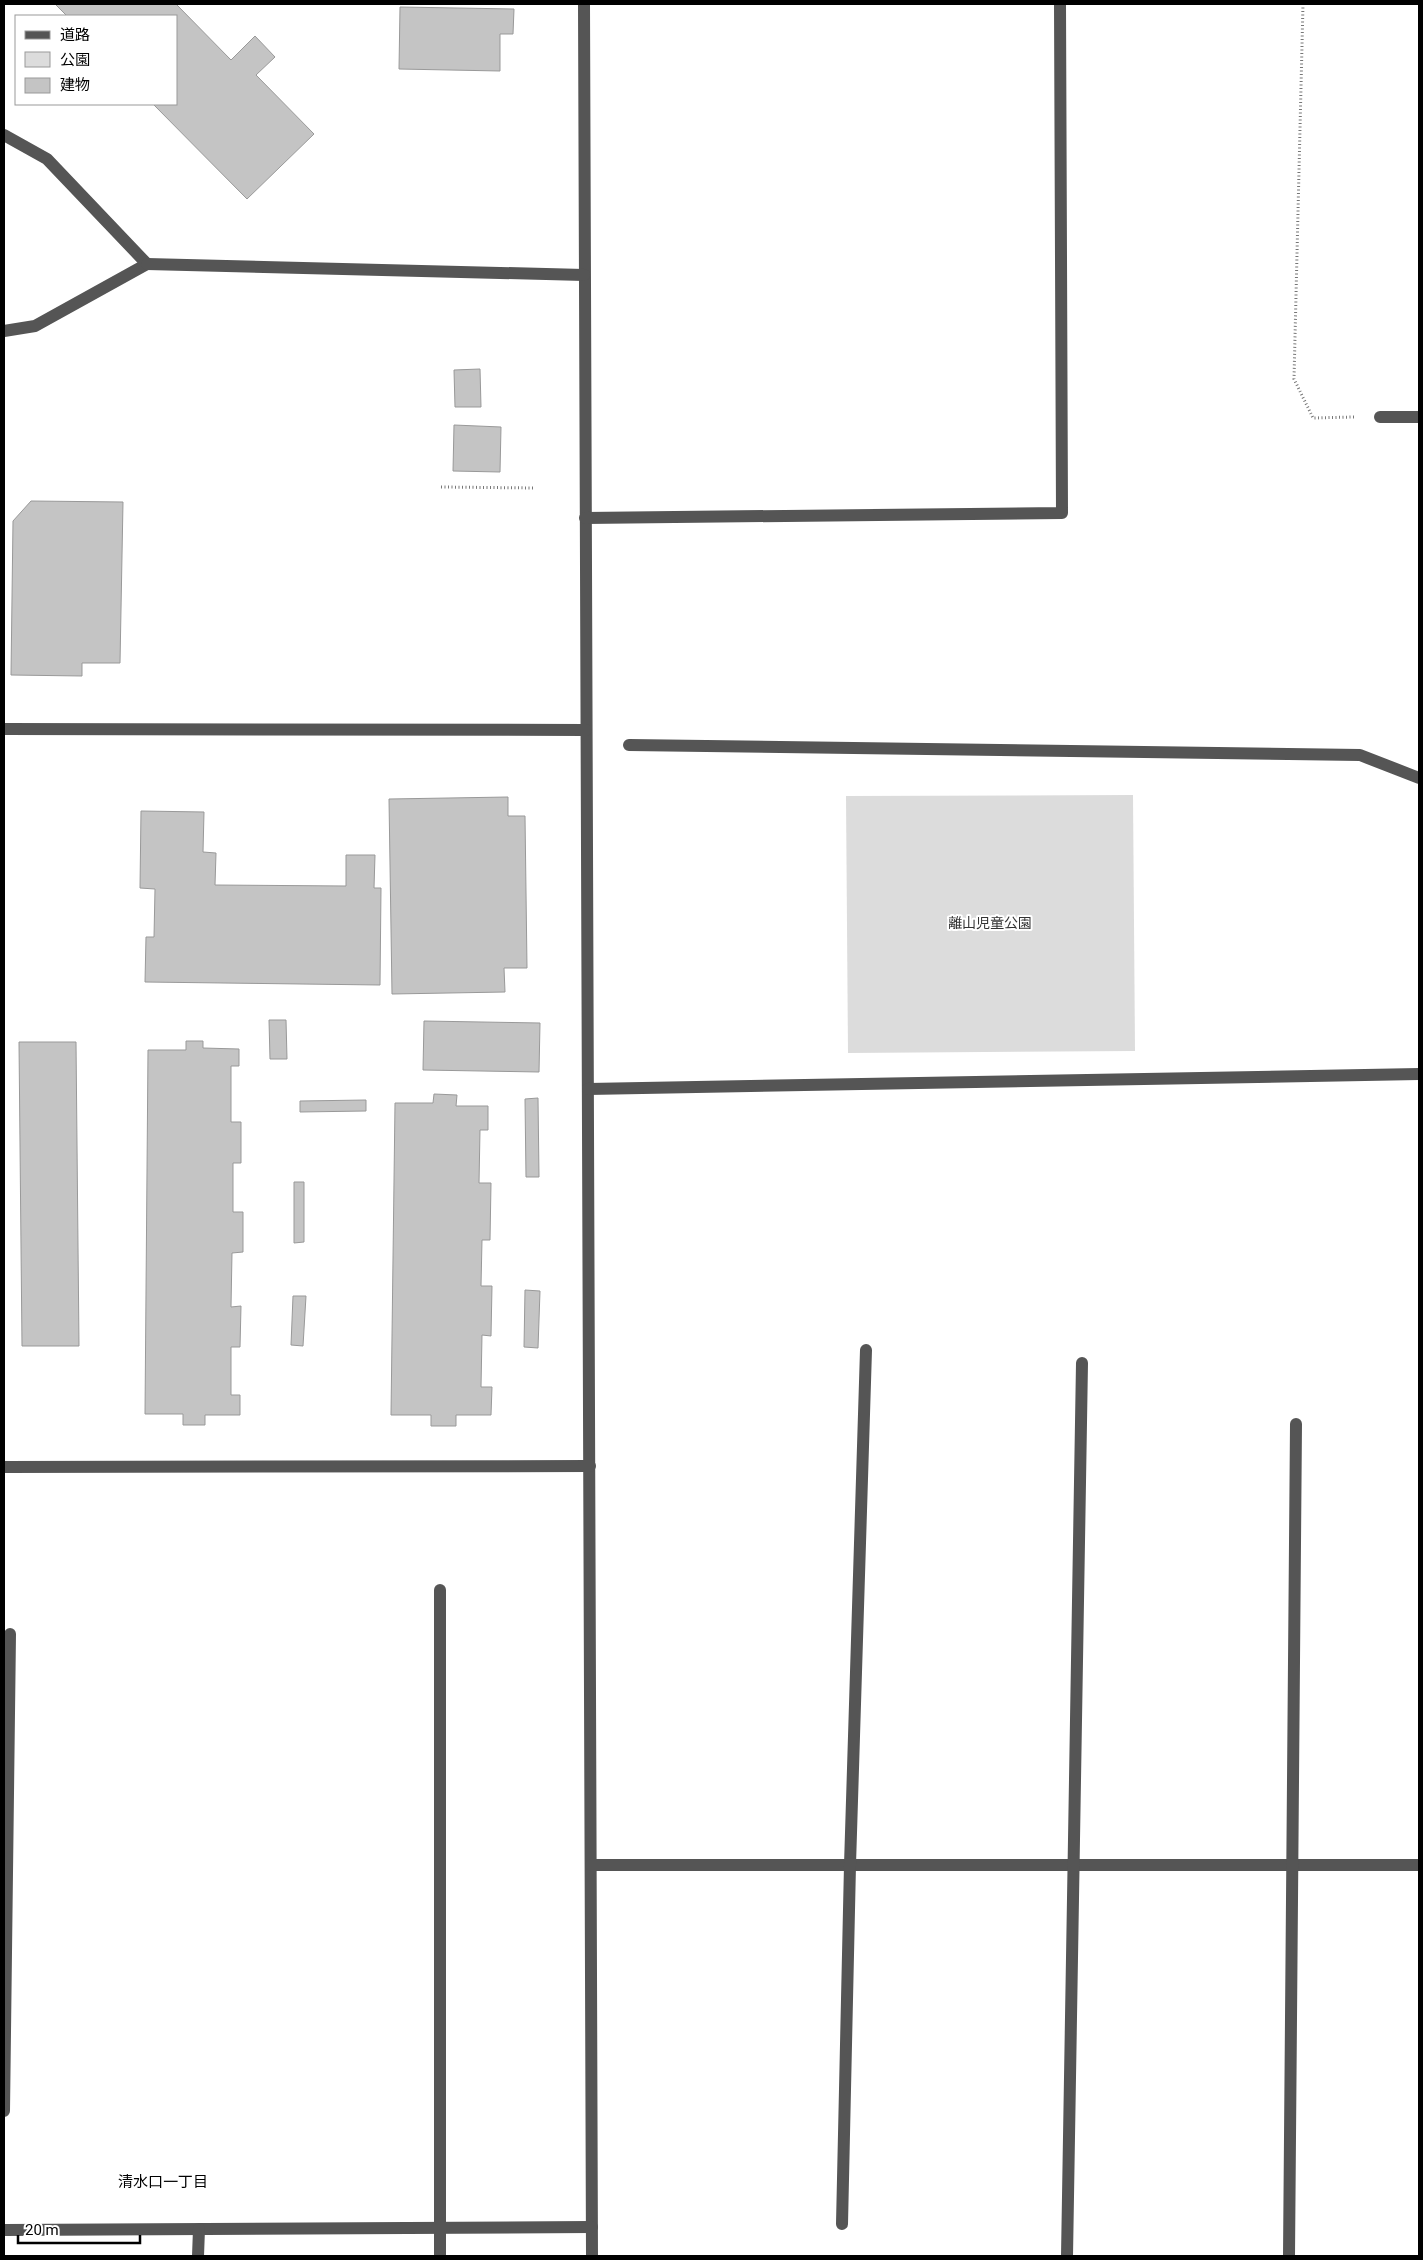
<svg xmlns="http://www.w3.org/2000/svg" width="1423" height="2260" font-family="Roboto,'Noto Sans JP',sans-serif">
	<rect width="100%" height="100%" fill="#fff"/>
	<path fill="#dcdcdc" d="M1133,795L1135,1051L848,1053L846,796Z"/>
	<g fill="#c4c4c4" stroke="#999">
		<path d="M55,4H176L231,60L255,36L275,57L256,75L314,134L247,199L153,104H176V16H67Z"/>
		<path d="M400,7L514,9L513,34H500V71L399,69Z"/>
		<path d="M480,369L481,407H455L454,370Z"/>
		<path d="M454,425L501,427L500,472L453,471Z"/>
		<path d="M31,501L123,502L120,663H82V676L11,675L13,521Z"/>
		<path d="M508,797V816H525L527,968H504L505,992L392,994L389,799Z"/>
		<path d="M141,811L204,812L203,852L216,853L215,885L346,886V855H375L374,888H381L380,985L145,982L146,937H154L155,889L140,888Z"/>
		<path d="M269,1020H286L287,1059H270Z"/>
		<path d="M424,1021L540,1023L539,1072L423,1070Z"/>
		<path d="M186,1041H203V1048L239,1049V1066H231V1122H241V1163H233V1212H243V1252L232,1253L231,1307L241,1306L240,1347H231V1395H240V1415H205V1425H183V1414H145L148,1050H186Z"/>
		<path d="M19,1042H76L79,1346H22Z"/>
		<path d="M434,1094L457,1095L456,1106H488V1130H480L479,1183H491L490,1240H482L481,1286H492L491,1336L482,1335L481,1387H492L491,1415H456V1426H431V1415H391L395,1103H433Z"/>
		<path d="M538,1098L539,1177H526L525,1099Z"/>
		<path d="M366,1100V1111L300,1112V1101Z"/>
		<path d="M294,1182H304V1242L294,1243Z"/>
		<path d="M525,1290L540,1291L538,1348L524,1347Z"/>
		<path d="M293,1296H306L303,1346L291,1345Z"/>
	</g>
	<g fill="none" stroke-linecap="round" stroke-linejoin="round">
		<g stroke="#777" stroke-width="3" stroke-dasharray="1 2.5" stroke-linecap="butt">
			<path d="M1303,4L1294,379L1313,418L1354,417"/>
			<path d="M441,487L535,488"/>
		</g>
		<g stroke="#555" stroke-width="12">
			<path d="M584,4L592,2256"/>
			<path d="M4,135L47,159L147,264L35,326L4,331"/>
			<path d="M147,264L584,275"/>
			<path d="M1380,417H1419"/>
			<path d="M585,518L1062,513L1060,4"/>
			<path d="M4,729L586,730"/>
			<path d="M629,745L1360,755L1419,778"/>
			<path d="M588,1089L1419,1074"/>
			<path d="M4,1467L590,1466"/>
			<path d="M591,1865H1419"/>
			<path d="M4,2111L10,1634"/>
			<path d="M842,2224L850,1865L866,1350"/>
			<path d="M4,2230L592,2227"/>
			<path d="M198,2256L199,2229"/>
			<path d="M440,2256V1590"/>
			<path d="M1067,2256L1082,1363"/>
			<path d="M1289,2256L1296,1424"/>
		</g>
	</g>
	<g text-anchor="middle" stroke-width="4" stroke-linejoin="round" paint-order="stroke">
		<g font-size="14" fill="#333" stroke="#fff">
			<text x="990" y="928">離山児童公園</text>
		</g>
		<g font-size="15" fill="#000" stroke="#fff">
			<text x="163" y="2187">清水口一丁目</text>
		</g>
	</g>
	<rect width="1423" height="2260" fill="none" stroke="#000000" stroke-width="10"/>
	<rect x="15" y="15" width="162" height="90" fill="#ffffff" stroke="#999999"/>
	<rect x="25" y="31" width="25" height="8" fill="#555555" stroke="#999999"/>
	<text x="60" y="40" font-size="15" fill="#000000">道路</text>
	<rect x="25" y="52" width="25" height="15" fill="#dcdcdc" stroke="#999999"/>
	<text x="60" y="65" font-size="15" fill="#000000">公園</text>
	<rect x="25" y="78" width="25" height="15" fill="#c4c4c4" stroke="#999999"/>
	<text x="60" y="90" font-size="15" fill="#000000">建物</text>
	<path d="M18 2235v8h122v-8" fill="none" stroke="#000000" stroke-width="2.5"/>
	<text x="25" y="2235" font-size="15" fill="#000000" stroke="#ffffff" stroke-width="4" paint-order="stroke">20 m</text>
</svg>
